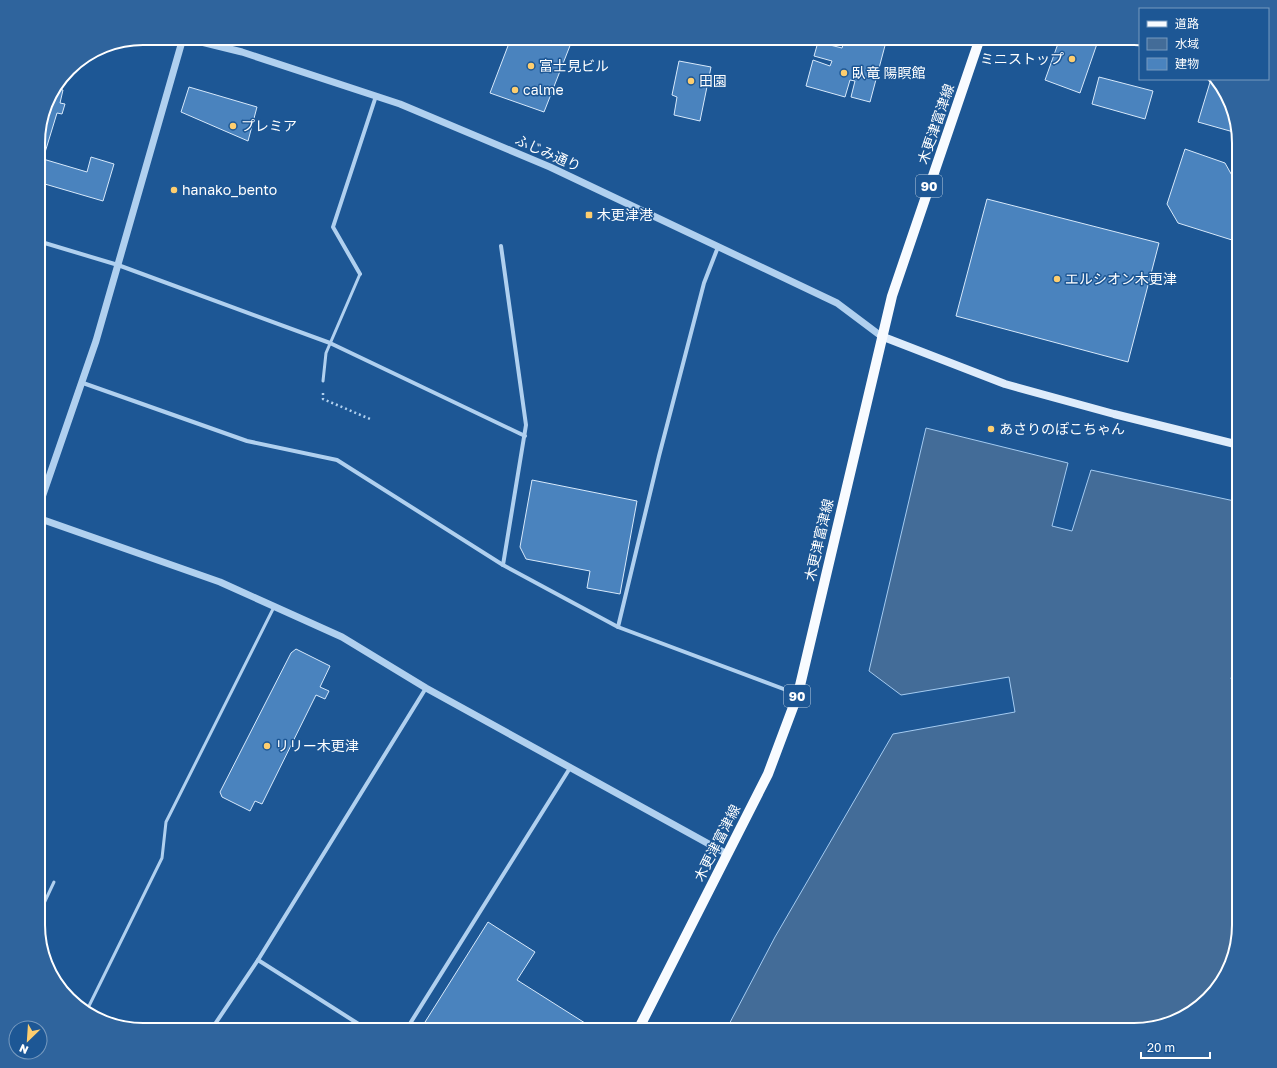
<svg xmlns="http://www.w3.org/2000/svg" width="1277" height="1068" font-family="'Golos Text','Noto Sans JP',sans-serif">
	<rect width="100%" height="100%" fill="#1d5795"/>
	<path fill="#436c98" stroke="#a4cbf1" d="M926,428L1068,463L1052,526L1072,531L1091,470L1239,502V642L1231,679L1239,681V925L1231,965L1213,994L1175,1022L1134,1030H726L775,937L893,734L1015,712L1009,677L901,695L869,671Z"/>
	<g fill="#4a83be" stroke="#d7e9fb">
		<path d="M511,38H573L544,112L490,93Z"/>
		<path d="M845,38H887L870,102L851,97L855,81L850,80L845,97L806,86L813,60L830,66L832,61L814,56L818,42L842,48Z"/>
		<path d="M1060,38H1099L1080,93L1045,80Z"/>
		<path d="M679,61L711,67L700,121L674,115L677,97L672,95Z"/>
		<path d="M1099,77L1153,91L1145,119L1092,104Z"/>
		<path d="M1211,79H1214L1231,102L1237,133L1198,122Z"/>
		<path d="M189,87L257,107L248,141L181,112Z"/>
		<path d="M55,88L63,90L60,103L65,104L62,114L57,113L43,159L87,172L91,157L114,164L103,201L38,182V136L49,97Z"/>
		<path d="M1185,149L1225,163L1239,188V215L1232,240L1178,223L1167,204Z"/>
		<path d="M987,199L1159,243L1128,362L956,316Z"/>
		<path d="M532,480L637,501L620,594L587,588L590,571L526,559L520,547Z"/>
		<path d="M296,649L330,666L320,687L329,691L325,699L316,695L262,804L255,801L250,811L222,797L220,792L291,653Z"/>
		<path d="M488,922L535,952L517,980L596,1030H420Z"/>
	</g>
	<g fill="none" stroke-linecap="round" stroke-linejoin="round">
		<path stroke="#b0d0ef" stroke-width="2.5" stroke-dasharray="2 3" stroke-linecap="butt" d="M323,393V399L370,419"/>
		<g stroke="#b0d0ef" stroke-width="3">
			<path d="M323,381L326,353L360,274"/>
			<path d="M38,916L54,882"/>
			<path d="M86,1012L162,858L166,822L274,607"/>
		</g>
		<g stroke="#b0d0ef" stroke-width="4">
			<path d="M38,241L118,265L330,343L525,436"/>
			<path d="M501,246L526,425L503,565"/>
			<path d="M360,274L333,227L376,96"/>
			<path d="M83,383L247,441L337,460L503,565L618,627L797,694"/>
			<path d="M618,627L659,456L704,283L718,247"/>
			<path d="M258,960L368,1030"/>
			<path d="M211,1030L258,960L426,688"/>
			<path d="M406,1030L570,768"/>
		</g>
		<g stroke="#b0d0ef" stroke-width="7">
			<path d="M185,38L242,52L400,104L550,167L837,303L881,336"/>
			<path d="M38,509L96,341L183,38"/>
			<path d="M38,518L220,582L342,637L426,688L727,854"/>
		</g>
		<path stroke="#deecfb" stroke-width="8" d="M881,336L1005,384L1114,414L1239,445"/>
		<path stroke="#f8fbff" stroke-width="10" d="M638,1030L768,774L798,694L892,296L980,38"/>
	</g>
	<g fill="#fece6f" stroke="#1d5795" stroke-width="1.5">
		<circle cx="1072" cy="59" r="4"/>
		<circle cx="531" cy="66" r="4"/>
		<circle cx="844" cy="73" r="4"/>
		<circle cx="691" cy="81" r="4"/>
		<circle cx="515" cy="90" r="4"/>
		<circle cx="233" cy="126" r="4"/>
		<circle cx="174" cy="190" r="4"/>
		<rect x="585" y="211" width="8" height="8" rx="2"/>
		<circle cx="1057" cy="279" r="4"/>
		<circle cx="991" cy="429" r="4"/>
		<circle cx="267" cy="746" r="4"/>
	</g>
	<g text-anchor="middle" stroke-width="3" stroke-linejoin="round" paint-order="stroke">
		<g fill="#1d5795" stroke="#bbcddf" stroke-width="1">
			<rect x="916" y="175" width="26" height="22" rx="3"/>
			<rect x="784" y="685" width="26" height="22" rx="3"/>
		</g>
		<g font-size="13" font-weight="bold" fill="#fff">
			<text x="929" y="191">90</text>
			<text x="797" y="701">90</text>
		</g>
		<g font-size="14" fill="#fff" stroke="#1d5795" text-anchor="start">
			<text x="1064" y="64" text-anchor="end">ミニストップ</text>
			<text x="539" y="71">富士見ビル</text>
			<text x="852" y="78">臥竜 陽瞑館</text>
			<text x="699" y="86">田園</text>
			<text x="523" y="95">calme</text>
			<text x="241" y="131">プレミア</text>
			<text x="182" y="195">hanako_bento</text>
			<text x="597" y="220">木更津港</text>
			<text x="1065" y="284">エルシオン木更津</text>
			<text x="999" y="434">あさりのぽこちゃん</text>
			<text x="275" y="751">リリー木更津</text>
		</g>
		<g font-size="14" fill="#fff" stroke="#1d5795">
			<text transform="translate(936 124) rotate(-71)" y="5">木更津富津線</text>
			<text transform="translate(548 153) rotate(24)" y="5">ふじみ通り</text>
			<text transform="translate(819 540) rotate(-77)" y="5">木更津富津線</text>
			<text transform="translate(717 843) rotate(-63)" y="5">木更津富津線</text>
		</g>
	</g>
	<path d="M0 0H1277V1068H0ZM143 45H1134A98 98 0 0 1 1232 143V925A98 98 0 0 1 1134 1023H143A98 98 0 0 1 45 925V143A98 98 0 0 1 143 45Z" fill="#2f649d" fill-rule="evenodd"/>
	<path fill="none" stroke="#fff" stroke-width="2" d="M143 45H1134A98 98 0 0 1 1232 143V925A98 98 0 0 1 1134 1023H143A98 98 0 0 1 45 925V143A98 98 0 0 1 143 45Z"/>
	<rect x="1139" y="8" width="130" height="72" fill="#1d5795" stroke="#779abf"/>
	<rect x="1147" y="21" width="20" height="6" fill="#f8fbff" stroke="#779abf"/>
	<text x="1175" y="28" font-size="12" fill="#ffffff">道路</text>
	<rect x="1147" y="38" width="20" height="12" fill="#436c98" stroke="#779abf"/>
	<text x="1175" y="48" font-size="12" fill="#ffffff">水域</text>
	<rect x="1147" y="58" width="20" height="12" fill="#4a83be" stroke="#779abf"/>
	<text x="1175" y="68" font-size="12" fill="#ffffff">建物</text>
	<g transform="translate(28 1040) rotate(205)"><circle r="19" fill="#1d5795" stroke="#779abf"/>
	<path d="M0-3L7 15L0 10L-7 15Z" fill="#fece6f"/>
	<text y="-6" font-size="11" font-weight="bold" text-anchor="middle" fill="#ffffff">N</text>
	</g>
	<path d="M1141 1052v6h69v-6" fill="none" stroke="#ffffff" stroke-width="2"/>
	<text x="1147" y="1052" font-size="12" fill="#ffffff" stroke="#1d5795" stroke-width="3" paint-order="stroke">20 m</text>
</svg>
